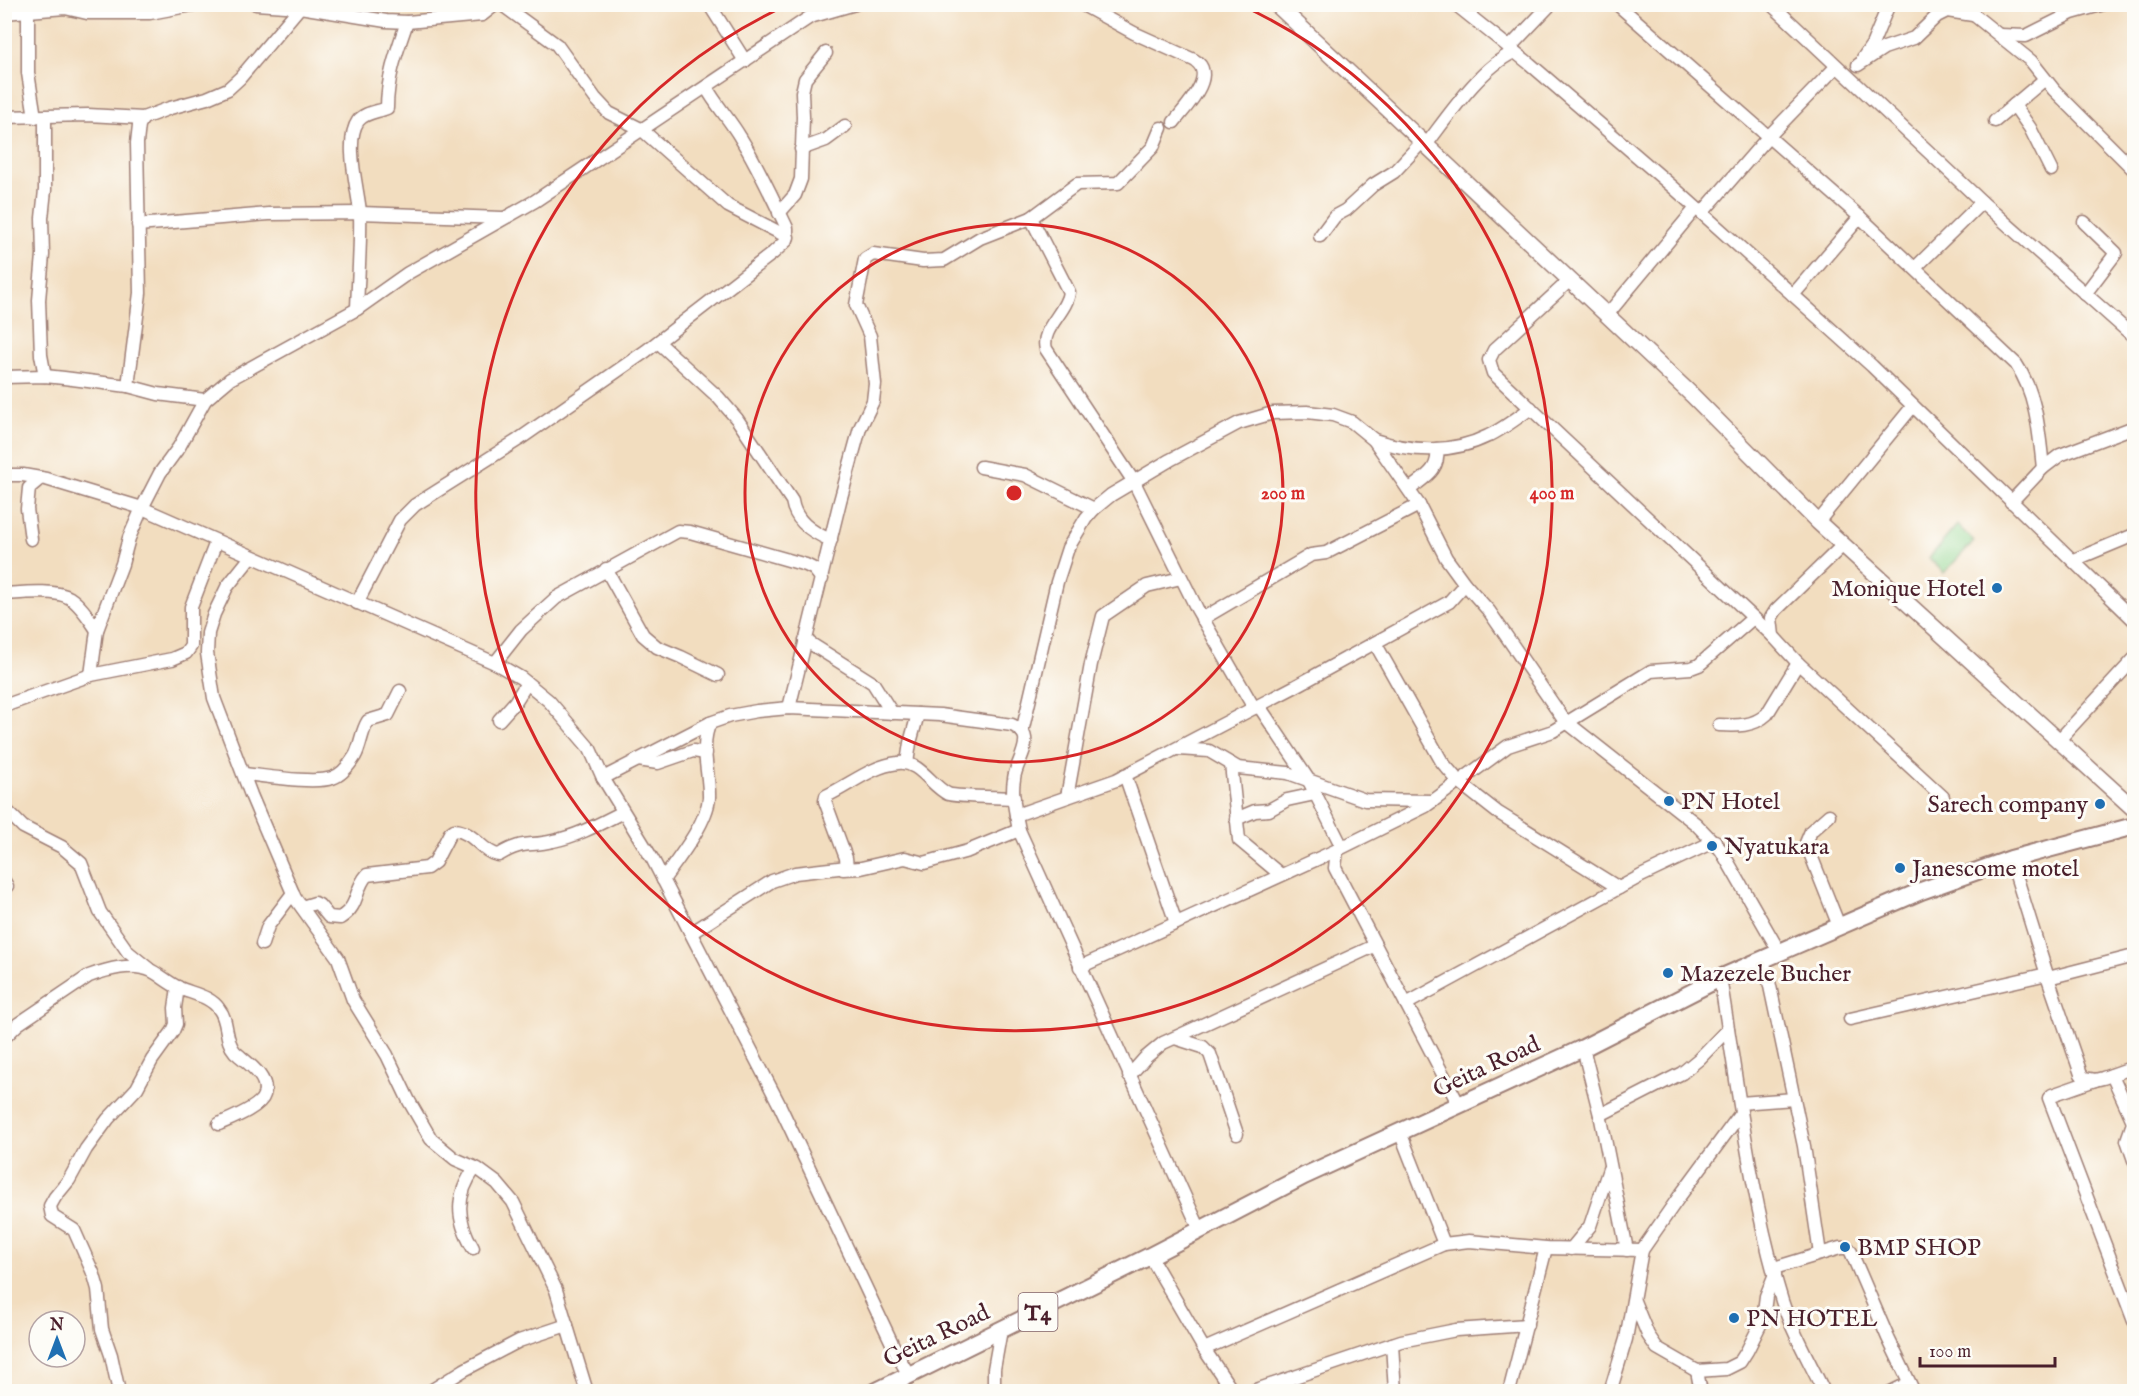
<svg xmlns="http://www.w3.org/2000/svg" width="2139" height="1396" font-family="'IM FELL English',serif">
	<rect width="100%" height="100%" fill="#fdfcf7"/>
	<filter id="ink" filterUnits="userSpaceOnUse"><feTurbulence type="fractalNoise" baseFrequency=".0167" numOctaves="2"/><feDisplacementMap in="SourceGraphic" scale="12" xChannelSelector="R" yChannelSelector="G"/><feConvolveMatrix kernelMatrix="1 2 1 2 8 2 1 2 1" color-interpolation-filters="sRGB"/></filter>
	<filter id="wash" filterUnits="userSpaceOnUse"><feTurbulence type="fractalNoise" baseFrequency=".008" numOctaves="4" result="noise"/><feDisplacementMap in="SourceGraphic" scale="24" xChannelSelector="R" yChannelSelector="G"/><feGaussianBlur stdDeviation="1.35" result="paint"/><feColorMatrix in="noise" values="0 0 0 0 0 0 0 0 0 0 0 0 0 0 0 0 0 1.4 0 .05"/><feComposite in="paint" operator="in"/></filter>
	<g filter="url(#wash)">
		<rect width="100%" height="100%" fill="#f2ddbf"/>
		<path fill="#8ed48e" stroke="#6c7a5c" stroke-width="1.5" d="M1957,525L1974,541L1944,573L1929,558Z"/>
	</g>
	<g filter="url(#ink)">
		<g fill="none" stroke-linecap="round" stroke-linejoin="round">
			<defs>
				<g id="minor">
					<path d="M256,4L300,7L386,21L407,22L482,15L496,4"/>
					<path d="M501,4L557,45L595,98L609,113L641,129L728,206L788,237"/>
					<path d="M709,4L745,61"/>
					<path d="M1081,4L1134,33L1194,60C1219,74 1185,108 1174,122"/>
					<path d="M1455,4L1530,64L1674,188L1872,366L2134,620"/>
					<path d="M1617,4L1860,217L2016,364C2037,395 2039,432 2043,468"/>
					<path d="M1771,4L1982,202L2134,337"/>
					<path d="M1965,4L1974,15L2031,61L2054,90L2134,170"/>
					<path d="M28,10V73L35,117"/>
					<path d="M4,13L65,8L87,13H150L198,4"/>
					<path d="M2000,35L2026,36L2072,13L2104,4"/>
					<path d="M1509,48L1551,4"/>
					<path d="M1863,58L1872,45L1889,4"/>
					<path d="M1858,65L1884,48L1914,38L1937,16L1947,11L1973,15"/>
					<path d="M2014,105L2030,128L2051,170"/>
					<path d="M4,117L88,115L143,118L170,108L207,98L228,89L240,78L300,7"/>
					<path d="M1995,121L2045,79"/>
					<path d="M1426,145C1449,115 1480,68 1514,52"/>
					<path d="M801,149L826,140L845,126"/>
					<path d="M779,213L795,195L801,179L803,117L802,92L805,79L826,53"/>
					<path d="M1702,213L1769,136L1836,67"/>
					<path d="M1031,218L1069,292C1067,312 1040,329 1046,349L1134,482L1197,609L1254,708"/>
					<path d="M2084,222L2116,253L2085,294"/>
					<path d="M138,225L269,214L360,213L502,218"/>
					<path d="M1320,236L1335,216L1346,210L1373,185L1394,172L1422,142"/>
					<path d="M1915,268L1982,202"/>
					<path d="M1570,280L1494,350L1489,360L1493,373L1773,636L1798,663L1943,797"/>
					<path d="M1793,295L1860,217"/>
					<path d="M357,309C358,277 361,244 360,212C358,189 344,141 358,121C365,112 378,112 387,108C387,77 397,51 407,22"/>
					<path d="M1607,315L1696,208"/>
					<path d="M658,342L718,397L737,419L792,501C795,521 813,533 831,540"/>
					<path d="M45,376L41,355L39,300L43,255L42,218L45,190V118"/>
					<path d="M4,377L45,376L64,378L128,386L158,394L205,400"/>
					<path d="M128,386L140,293L137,143L139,125L143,118"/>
					<path d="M1374,440C1411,452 1452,454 1488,436C1503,429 1517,418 1531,408"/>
					<path d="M981,467L1025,475L1094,509"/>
					<path d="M4,475H23L46,479L142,508L495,663L521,678L549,701L590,749L603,778L653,860L779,1104L899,1358L909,1375"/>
					<path d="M1409,490C1424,477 1440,471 1437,449"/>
					<path d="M2011,502L2043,468L2060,455L2134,427"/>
					<path d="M1818,522L1913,406"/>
					<path d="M31,539L27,509L29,488L41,478"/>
					<path d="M251,557L227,587L214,614L208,633L207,653L214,698L251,795L295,898L338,958L353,1000L387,1055L409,1101L431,1139L455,1159L478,1169L497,1183L513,1202L556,1290L587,1392"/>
					<path d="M2074,560L2134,535"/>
					<path d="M606,569L643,635L657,647L681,657L718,675"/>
					<path d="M4,594C22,593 55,589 70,598C81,605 90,620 97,630"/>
					<path d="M357,603L400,520L415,505L518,440L646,351L773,253L787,240V228C772,197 758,166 740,137C730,120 716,105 706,87"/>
					<path d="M1202,619L1311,555L1326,553L1419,505"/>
					<path d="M1773,636L1771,618L1776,610L1843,545"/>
					<path d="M805,640L873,683L892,713"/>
					<path d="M1375,643L1442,762L1460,783L1497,812L1619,888"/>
					<path d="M495,663L521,630L556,598L678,531L690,532L806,565L814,569L822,579"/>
					<path d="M91,675L97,630L122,564L129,538L142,508L160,473L179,447L205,400L230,379L357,309L408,273L535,201L810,17L855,4"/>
					<path d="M4,706L91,675L172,659L186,653L191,646V607L216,542"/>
					<path d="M1259,706L1308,779L1342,847"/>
					<path d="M789,708L840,501L860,428L873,401L875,384L870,336L856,305L865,259L873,254L923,261L944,260L980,238L1031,218L1077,184L1118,183L1153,147L1161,128"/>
					<path d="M499,720L515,702L527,683"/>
					<path d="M1719,725C1736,726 1753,727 1767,714L1798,663"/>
					<path d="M1022,732L1057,582L1068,548L1086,518L1094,509L1111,495L1170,460L1239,423L1273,413L1307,412L1333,415L1352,422L1374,440L1419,505L1446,558L1465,584L1489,611L1564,720L1696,824L1721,850L1780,953"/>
					<path d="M2059,740L2134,659"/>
					<path d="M1178,749L1209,751L1238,768L1288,773L1365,800L1433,801"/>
					<path d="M638,760L658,763L693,751L706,753"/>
					<path d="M907,763L910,743L918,714"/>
					<path d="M1231,764L1239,840L1281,875"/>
					<path d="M244,774C265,776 313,784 332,778C342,775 350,764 355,756C361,745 361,732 368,721L388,715L400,691"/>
					<path d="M1125,775L1176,923"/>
					<path d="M603,778L710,723L730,716L757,711L789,708L940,715L1012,725C1018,728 1024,731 1025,738C1027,751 1015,766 1014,779C1011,796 1016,814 1019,830L1200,1230"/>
					<path d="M1067,797L1091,664L1103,616L1147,586L1181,578"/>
					<path d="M4,808L23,827L62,847L81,863L100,912L128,952L149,969"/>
					<path d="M1016,815L1116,780L1296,686L1449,602L1465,584"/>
					<path d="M1829,815L1811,831L1806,843L1839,926"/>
					<path d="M1236,819L1255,811L1269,810L1287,800L1315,794"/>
					<path d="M1337,850L1335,868L1459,1105"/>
					<path d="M2011,859L2048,978L2081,1074L2084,1078L2095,1080L2103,1078L2134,1067"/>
					<path d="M843,869L861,868L905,858L924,863L968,851L1019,830"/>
					<path d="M663,880C678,859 707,823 709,798C710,774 699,745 710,723"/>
					<path d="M4,881L7,886"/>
					<path d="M302,907L315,903L319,905L329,917L340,918C360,906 354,889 367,875L427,868L435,862L450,833L454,830C474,831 483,854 499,855C523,840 529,847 553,841C578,836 601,823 623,812"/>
					<path d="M691,933L772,881L795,873L847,867L846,858L825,801L826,796C850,785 871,766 898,763C919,760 931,786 948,794C956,797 1002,797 1014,798"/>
					<path d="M262,944L268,926L293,893"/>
					<path d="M1762,961L1767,972L1804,1146L1820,1254"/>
					<path d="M1080,967L1337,850L1426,806L1508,746L1553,731L1651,671L1691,668L1699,665L1753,618"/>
					<path d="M1720,978C1738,1086 1750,1197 1782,1301C1792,1332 1810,1362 1824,1392"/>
					<path d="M2048,978L2134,956"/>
					<path d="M1406,1004L1641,876L1715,841"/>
					<path d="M1850,1019L2047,974"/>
					<path d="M4,1038L18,1024L89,976C108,969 132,962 152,971C161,976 169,983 179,988C193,994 210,996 219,1009C229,1021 224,1040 235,1052C246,1062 270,1077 264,1095C261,1107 230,1119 219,1124"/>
					<path d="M1175,1038L1203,1047L1210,1054L1237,1134"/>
					<path d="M1583,1048L1601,1119L1627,1250"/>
					<path d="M2112,1075L2132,1119L2133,1123L2127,1140L2134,1160"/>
					<path d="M1129,1076L1145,1058L1163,1043L1374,946"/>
					<path d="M2095,1080L2052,1095L2049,1098L2134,1321"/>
					<path d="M1740,1103L1794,1099"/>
					<path d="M1600,1115L1682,1073L1699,1059L1728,1029"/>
					<path d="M1400,1132L1444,1244"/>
					<path d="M473,1248C456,1219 455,1196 475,1168"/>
					<path d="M1571,1249L1590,1226L1609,1169"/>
					<path d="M1150,1256L1204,1349L1233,1392"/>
					<path d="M1774,1268L1840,1248H1848L1851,1252L1888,1338L1914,1392"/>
					<path d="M1634,1301L1648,1335L1657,1348L1697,1371L1726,1369L1740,1362L1747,1351L1763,1319L1766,1296L1775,1274"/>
					<path d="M1392,1344L1395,1392"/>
					<path d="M1204,1349L1444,1244L1469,1241L1546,1248L1642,1250"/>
					<path d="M1697,1371L1701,1392"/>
					<path d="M119,1392L111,1355L102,1329L98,1289L94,1275L74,1230L52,1216L50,1206L55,1197L69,1180L86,1149L108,1119L137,1088L152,1060L173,1031L176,1024L175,1008L178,987"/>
					<path d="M429,1392L464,1370L519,1341L567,1325"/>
					<path d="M994,1392V1369L1001,1330"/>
					<path d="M1250,1392L1401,1341L1456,1330L1527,1325"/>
					<path d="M1509,1392L1546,1248"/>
					<path d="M1610,1392L1626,1339L1642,1250L1679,1197L1741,1113"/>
					<path d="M1891,1392L1909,1383"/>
				</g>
				<path id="major" d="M1276,4L1692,395L1818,522L2134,809"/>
				<path id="highway" d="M875,1392L1150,1256L1304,1176L1583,1048L1720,978L1921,891L2011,859L2134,826"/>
			</defs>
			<use href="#minor" stroke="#9e7e75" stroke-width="15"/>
			<use href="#major" stroke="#9e7e75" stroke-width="18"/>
			<use href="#highway" stroke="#9e7e75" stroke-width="20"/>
			<use href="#minor" stroke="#fff" stroke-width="12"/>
			<use href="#major" stroke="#fff" stroke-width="15"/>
			<use href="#highway" stroke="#fff" stroke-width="16"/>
		</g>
	</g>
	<g fill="none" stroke="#d62828" stroke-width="3">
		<circle cx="1014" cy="493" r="269"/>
		<path d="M1241 5A538 538 0 1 1 787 5"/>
	</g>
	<g fill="#1f6fb2" stroke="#fdfcf7" stroke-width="2">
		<circle cx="1997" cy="588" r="6"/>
		<circle cx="1669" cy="801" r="6"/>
		<circle cx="2100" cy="804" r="6"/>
		<circle cx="1712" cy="846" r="6"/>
		<circle cx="1900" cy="868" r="6"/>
		<circle cx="1668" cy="973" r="6"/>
		<circle cx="1845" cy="1247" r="6"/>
		<circle cx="1734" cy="1318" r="6"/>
	</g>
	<g text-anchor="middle" stroke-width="6" stroke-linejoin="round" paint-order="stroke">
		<rect fill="#fdfcf7" stroke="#806168" stroke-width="1.5" x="1018.5" y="1293" width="39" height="38" rx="4.5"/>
		<g font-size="22" font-weight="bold" fill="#4a1f2b">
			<text x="1038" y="1320">T4</text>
		</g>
		<g font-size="24" fill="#4a1f2b" stroke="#fdfcf7" text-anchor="start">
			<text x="1985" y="596" text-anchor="end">Monique Hotel</text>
			<text x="1681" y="809">PN Hotel</text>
			<text x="2088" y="812" text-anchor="end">Sarech company</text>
			<text x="1724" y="854">Nyatukara</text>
			<text x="1912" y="876">Janescome motel</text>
			<text x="1680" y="981">Mazezele Bucher</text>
			<text x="1857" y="1255">BMP SHOP</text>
			<text x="1746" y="1326">PN HOTEL</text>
		</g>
		<g font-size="24" fill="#4a1f2b" stroke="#fdfcf7">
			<text transform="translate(1486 1066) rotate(-25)" y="8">Geita Road</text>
			<text transform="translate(936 1335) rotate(-26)" y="8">Geita Road</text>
		</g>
	</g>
	<circle cx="1014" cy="493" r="9" fill="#d62828" stroke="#fdfcf7" stroke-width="3"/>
	<g font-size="18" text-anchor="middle" font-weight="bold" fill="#d62828" stroke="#fdfcf7" stroke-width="6" stroke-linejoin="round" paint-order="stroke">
		<text x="1283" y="499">200 m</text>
		<text x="1552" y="499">400 m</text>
	</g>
	<rect width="2139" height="1396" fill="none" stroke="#fdfcf7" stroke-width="24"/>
	<g transform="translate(57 1339)"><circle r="28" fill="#fdfcf7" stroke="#b5a4a5" stroke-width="1.5"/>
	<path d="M0-4.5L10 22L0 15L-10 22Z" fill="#1f6fb2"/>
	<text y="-9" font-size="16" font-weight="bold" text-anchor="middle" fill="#4a1f2b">N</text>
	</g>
	<path d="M1920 1357v9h135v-9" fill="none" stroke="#4a1f2b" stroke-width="3"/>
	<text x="1929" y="1357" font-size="18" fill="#4a1f2b" stroke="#fdfcf7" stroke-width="4.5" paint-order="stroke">100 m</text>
</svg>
